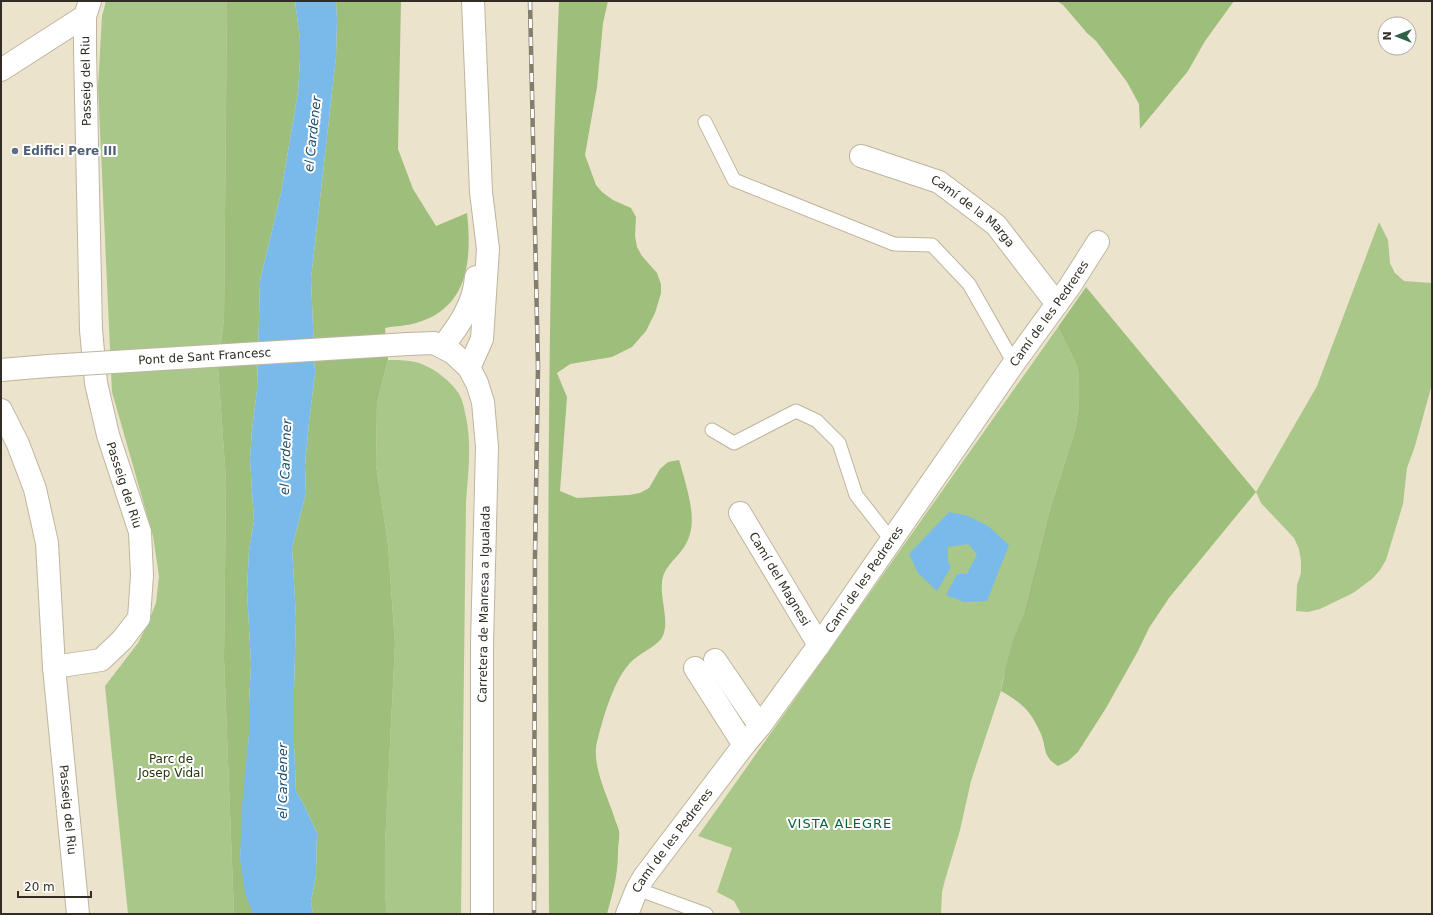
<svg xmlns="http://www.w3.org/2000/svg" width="1433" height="915" font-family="'DejaVu Sans',sans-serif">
	<rect width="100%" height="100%" fill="#ece3cc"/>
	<g fill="#a9c789">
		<path d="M106,1H227L224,319L218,367L226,481L224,659L234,914H128L105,686L138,643L148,623L156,603L159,576L153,536L112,392L98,87L102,16Z"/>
		<path d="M1379,222L1388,240L1390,263L1395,273L1404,281L1432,283V384L1415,446L1407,468L1403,504L1386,560L1380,570L1372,579L1353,593L1320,609L1308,612L1296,611L1297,585L1301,573V561L1299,549L1294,538L1261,503L1256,492L1317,386Z"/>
		<path d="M1058,327L1077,366L1079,378V405L1075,430L1050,509L1023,616L1003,679L1001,691L971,781L960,830L945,880L942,892L941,914H741L734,901L717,892L732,848L698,836Z"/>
		<path d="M388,360C400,360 413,360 424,365C436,370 450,381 457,391C463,399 464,408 466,417C472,446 468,474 466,502L461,914H387L385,893V846L395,644L388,544L376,465L377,403Z"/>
	</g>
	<g fill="#9ebe7c">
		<path d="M227,1H295L300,39V58L298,92L281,193L260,281L257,390L252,430L250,458L254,521L249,550L247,590L251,664L249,704V734L240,858L253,914H234L224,659L226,481L218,367L224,319Z"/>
		<path d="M336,1H401L398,149L413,189L436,226L467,213C472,259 469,308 416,323C406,326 395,326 385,328L388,360L377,403L376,465L388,544L395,644L385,846V893L387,914H313L311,901L316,876L317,833L304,805L296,791L294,744V690L296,618L292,548L306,493L305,465L309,422L315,374L311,279L336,57L337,20Z"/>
		<path d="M559,1H608L603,23L597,87L585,155L596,185L602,192L613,200L631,208L636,217L635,236L637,247L642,256L657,273L661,284V293L655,313L646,331L632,347L612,357L570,364L557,373L567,397L560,491L577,498L629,495L640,493L649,488L660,469L668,462L679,460C681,466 682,471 684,477C690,501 699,528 682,550C674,561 663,568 662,583C660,600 671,625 661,639C654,648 638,654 630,663C614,680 604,715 598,738C590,762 606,793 614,816C615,821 618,826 619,831C620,837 618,845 618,852C618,875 613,892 607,914H549C548,610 546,305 559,1Z"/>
		<path d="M1057,1H1234L1205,41L1188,71L1140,129L1139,104L1127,82L1096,41L1087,33L1063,5Z"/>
		<path d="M1086,287L1256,492L1169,598L1149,628L1138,651L1106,708L1078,752L1068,761L1058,766C1042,756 1047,749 1041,734C1031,711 1022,703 1001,691L1006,666L1013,640L1023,616L1050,509L1075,430L1079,405V378L1077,366L1058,327Z"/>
	</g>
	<g fill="#7abaeb">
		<path d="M295,1H336L337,20L336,57L311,279L315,374L309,422L305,465L306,493L292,548L296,618L294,690V744L296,791L304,805L317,833L316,876L311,901L313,914H253L245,893L240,858L242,806L249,734V704L251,664L247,590L249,550L254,521L250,458L252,430L257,390L260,281L281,193L298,92L300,58V39Z"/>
		<path d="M949,512L968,516L988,526L1009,545L987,601L964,602L946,595L957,574H967L977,554L968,544L948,547V562L951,567L937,591L918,573L909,554Z"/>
	</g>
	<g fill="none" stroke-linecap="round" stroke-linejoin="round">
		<defs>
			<g id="lane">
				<path d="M705,122L734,180L894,244L932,245L969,284L1014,363"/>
				<path d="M712,430L734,443L796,411L817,421L839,443L856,495L892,541"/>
				<path d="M637,889L706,914"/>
			</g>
			<g id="street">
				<path d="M1,70L85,16"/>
				<path id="s1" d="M861,156L939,182L996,225L1057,304"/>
				<path id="s2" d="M740,513L819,645"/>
				<path d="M715,660L760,726"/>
				<path d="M695,668L744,745"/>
				<path id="s3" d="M627,914L637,889L644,877L744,745L760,726L819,645L1014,363L1070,286L1098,242"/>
			</g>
			<g id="secondary">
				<path d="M408,344L434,343L453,353L469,368L477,383L483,402L487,447L482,644V914"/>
				<path d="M442,347C459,326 474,304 476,277"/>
				<path d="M469,368L482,339L488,249L481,192L473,1"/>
				<path d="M1,370L48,366"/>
				<path id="s4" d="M1,410L18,444L35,489L47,543L54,667L78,914"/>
				<path d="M54,667L101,660L122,640L139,618L142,575L140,532L108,435L96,383L91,330L85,50V16L90,1"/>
			</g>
		</defs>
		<use href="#lane" stroke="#beb59f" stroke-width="15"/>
		<use href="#street" stroke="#beb59f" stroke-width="24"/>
		<use href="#secondary" stroke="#beb59f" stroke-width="24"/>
		<use href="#lane" stroke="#fff" stroke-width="13"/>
		<use href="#street" stroke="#fff" stroke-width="22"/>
		<use href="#secondary" stroke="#fff" stroke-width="22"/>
		<defs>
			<path id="rail" d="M530,1L538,367L535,556L534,914"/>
		</defs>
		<use href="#rail" stroke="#837d6e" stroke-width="4.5"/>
		<use href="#rail" stroke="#fff" stroke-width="3" stroke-dasharray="9" stroke-linecap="butt"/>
		<defs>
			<g id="secondary-bridge">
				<path id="s5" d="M48,366L408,344"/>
			</g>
		</defs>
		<use href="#secondary-bridge" stroke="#beb59f" stroke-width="24" stroke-linecap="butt"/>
		<use href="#secondary-bridge" stroke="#fff" stroke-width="22"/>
	</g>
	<circle fill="#5c6f8a" stroke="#fff" stroke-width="1.5" cx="15" cy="151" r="4"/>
	<g text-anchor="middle" stroke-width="4" stroke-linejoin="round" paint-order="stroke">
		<g font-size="12" fill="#312d24" stroke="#fff">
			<text transform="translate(86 81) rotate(-91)" y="4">Passeig del Riu</text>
			<text dy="4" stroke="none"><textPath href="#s1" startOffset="127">Camí de la Marga</textPath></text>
			<text dy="4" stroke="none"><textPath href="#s3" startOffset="735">Camí de les Pedreres</textPath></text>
			<text dy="4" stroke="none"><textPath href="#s5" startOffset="157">Pont de Sant Francesc</textPath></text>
			<text transform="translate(124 485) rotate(72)" y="4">Passeig del Riu</text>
			<text dy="4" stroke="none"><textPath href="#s2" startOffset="77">Camí del Magnesi</textPath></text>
			<text dy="4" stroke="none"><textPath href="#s3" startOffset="411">Camí de les Pedreres</textPath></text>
			<text transform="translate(484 604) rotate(-89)" y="4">Carretera de Manresa a Igualada</text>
			<text dy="4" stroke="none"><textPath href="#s4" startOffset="409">Passeig del Riu</textPath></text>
			<text dy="4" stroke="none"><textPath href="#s3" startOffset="87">Camí de les Pedreres</textPath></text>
		</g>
		<g font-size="12" font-weight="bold" fill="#4e5e75" stroke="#fff" text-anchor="start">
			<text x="23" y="155">Edifici Pere III</text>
		</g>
		<g font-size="12" fill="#253908" stroke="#fff">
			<text x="171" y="763">Parc de<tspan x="171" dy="14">Josep Vidal</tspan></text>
		</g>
		<g font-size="13" font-style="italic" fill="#1c4c6d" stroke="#fff">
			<text transform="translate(312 134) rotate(-84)" y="5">el Cardener</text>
			<text transform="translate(285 457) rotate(-88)" y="5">el Cardener</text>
			<text transform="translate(282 781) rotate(-90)" y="5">el Cardener</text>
		</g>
		<g font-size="13" letter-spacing="1" fill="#05623d" stroke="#fff">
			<text x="840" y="828">VISTA ALEGRE</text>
		</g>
	</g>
	<rect width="1433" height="915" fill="none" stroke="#312d24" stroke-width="4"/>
	<g transform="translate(1397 36) rotate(270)"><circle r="19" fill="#ffffff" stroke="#adaba7"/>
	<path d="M0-3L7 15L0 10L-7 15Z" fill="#2f6247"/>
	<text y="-6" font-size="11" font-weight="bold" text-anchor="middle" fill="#312d24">N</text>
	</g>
	<path d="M18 891v6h73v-6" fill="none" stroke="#312d24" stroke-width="2"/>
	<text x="24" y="891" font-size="12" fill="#312d24" stroke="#ffffff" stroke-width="3" paint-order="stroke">20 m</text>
</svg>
